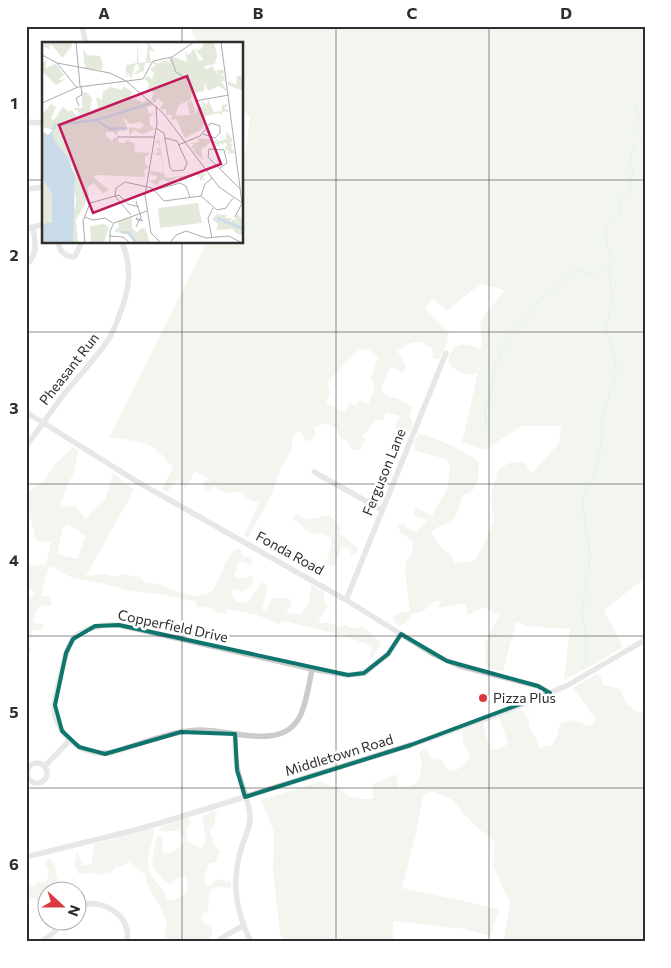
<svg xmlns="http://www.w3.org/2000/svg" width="671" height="968" font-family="Commissioner,sans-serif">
	<rect width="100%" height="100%" fill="#fff"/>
	<g fill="#e3eadc" fill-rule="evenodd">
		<path d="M189,26H645V549L644,550L645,552V578L604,610L623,647L591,666L564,680L570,629L527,626L516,622L503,672L486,667L485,643L499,615L484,607L468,615L465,603L438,608L441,601L434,602L422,612L412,614L406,623L398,626L395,623L393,617L398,613L410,611L405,571L406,562L412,554L413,541L401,533L397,526L404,523L408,528L416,532L428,520L413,516L416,507L432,516L448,487L450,467L446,459L415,451V440L419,434C439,439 461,449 478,461C480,474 479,492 463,495C460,502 459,512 454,518C448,527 438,523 431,533L443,549L450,554L455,563L474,561L483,546L494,521L491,501L493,487L498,470L509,463L525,462L531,474L559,443L561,426H521L485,450L462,442L478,373C470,376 467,375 459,371C457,370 454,369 452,367C445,359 452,346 461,345C468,344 475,347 481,349L482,341L480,322L487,312L505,290L480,284L447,311L433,299L425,308L449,332L447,343L439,359H434L432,348L421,342L411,343L397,351L403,359L406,367L403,373L391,366L381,389L387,396L399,399L413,407L409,416L413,424L409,433L395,428L396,422L400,416L386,412L383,420L375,421L363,436L366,441L362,443L361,450H353L346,440L340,438L337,429L325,423L315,427V437L309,442L304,438L301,431L295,433L291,442L293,446L280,470L271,496L248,538L244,535L259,503L249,500L241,492L226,493L213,486L210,491H205L203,483L208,479L195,471L186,488L177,480L167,492L162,490L173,467C169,463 157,449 153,447C142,441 122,439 109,437L206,243L242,242L243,156L246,147L250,117L243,110L242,44H199ZM369,349L378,357L371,378L375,386L368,405L360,400L355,405L350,403L345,412L326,403L330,393L327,382L359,350Z"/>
		<path d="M73,447L78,452L74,472L65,491L60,507L75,506L86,519L93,510L105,500L113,473L134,490L86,576L105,574L116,577L123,574L140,577L145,583L160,584L166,588L194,596L208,594L214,589L226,562L235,549L240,548L242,555L246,557L250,556L253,560L250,565L244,562H239L234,576L241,578L253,576L252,586L242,592L233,589L231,595L238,602L247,603L262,582L268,587L262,609L266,611L272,598H288L292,603L286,612L300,615L309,603L311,585L325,593L324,600L328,605L318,623H328L341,627L344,625L353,629L363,627L381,642L373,658L370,657L372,646L341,635L283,621L278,624C268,619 258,615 247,613C240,611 233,611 226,609L227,614L215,612L208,606L197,608L196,602L159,594L127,590L101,583L70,577L51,566L48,568L41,595L50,598L52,605L47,606L42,605L36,612L33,623L43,624L42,630H32L33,636L28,640L31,649L26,661V606L27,599L33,596L34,593L31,590L26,589V570L31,565L36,566L38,564L46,565L51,542L36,541L26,500V493L44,481L56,463ZM69,524L85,536L78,559L57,554L63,527Z"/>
		<path d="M298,514L306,520L313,518L317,519L321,516L329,515L341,527L339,533L346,538L359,549L354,555L350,554L351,550L342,546L337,558V564L333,566H330L327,557L331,547V538L321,533L317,535L305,530L301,524L292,519L294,516Z"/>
		<path d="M598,673L601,678L603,685L620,689L626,703L639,713L645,709V942H520L504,939L510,902L501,885L493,865L495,842L473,824L450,798L431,791L423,797L416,833L402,888L499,909L490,936L465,929L394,921L392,931L394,942H294L283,939L280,934L273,869L274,832L261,800L319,782L339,788L350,797L363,799H373V784L396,774L399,787L412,786L419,781L422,763L419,752L426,749L432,759L441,760L450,772L458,769L470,758L463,741L462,731L483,723L490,749H501L508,743L499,717L522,710L529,719V728L534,734L539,748L552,745L557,736L560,724L571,720L590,726L596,719L573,688Z"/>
		<path d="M210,811H214L217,812L214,820L216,823L212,828H209C212,836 213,847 220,851V854L218,855L217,862L208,864L204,879L205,884L209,886C217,877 220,879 231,882V888L218,887L211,890L209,894L208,911L204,913L201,918L205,924L212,925C213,933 212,937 207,942H170L169,939L165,938V930L167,923L160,905L156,901L146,882V877L144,874L129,862L121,866L115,867L111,873L106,872L103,875L94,873L79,874L74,865L77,851L83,866L88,865L93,863L92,858L94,844L154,828C154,842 144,859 150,872C154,883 164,889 167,899L171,901C184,896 193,890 184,876L174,880L170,884C166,882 163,880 160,876C147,863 154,853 157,837H163L162,847L163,853C171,853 182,849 185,841L179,831C173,830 167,832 161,831L160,827L187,818L191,822L188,826V828L185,831L188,842H190L200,848L202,847L206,841L202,816L208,814Z"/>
		<path d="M50,858L54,863L58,881L53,883L52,890H48L47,907L34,898L26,900V883L33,886L38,881L45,883L49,875L45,861Z"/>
	</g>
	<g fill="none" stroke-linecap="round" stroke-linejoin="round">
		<g stroke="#c9dbe9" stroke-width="1">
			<path d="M645,78L643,81L645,85"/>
			<path d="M482,433L486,428L485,412L487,404L491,395L494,369L504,347L509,342L512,333L517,325L526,319L538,300L554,290L569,273L577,269L590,274H595L603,267H605L612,258C609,252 605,241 606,234C607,218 626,220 620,198L621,195L628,194L630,190V181L633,169L630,163L631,154L635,145L640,143L644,133L636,131V127L641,122C640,116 636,113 636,107L645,102"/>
			<path d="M582,668C584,664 586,660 586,656C587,647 585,619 581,611L584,606V593L586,587V572L589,567L590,555L588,537L585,529L583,499L594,473L601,448L602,418L611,387L616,376V362L613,349L605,328L612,303L609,264"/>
		</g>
		<g stroke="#cbcbcb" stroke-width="5.5">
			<path d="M82,26L86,44"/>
			<path d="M26,122L44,123"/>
			<path d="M26,189L44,187"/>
			<path d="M26,229L44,224"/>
			<path d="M59,242C58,251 65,256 73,257L75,256L82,242"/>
			<path d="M26,265C39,253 35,243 33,227"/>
			<path d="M26,412L136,481L346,600L433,654L460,666L538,686L550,693"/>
			<path d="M26,446C40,429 51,410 65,393C79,376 95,359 108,340C113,333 116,324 119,316C129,291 133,269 122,242"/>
			<path d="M314,472L382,510"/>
			<path d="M346,600L446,353"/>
			<path d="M312,669C309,684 307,700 301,714C284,753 231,729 199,730C170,731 141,744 114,752C95,756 78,750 65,735C60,728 55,720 54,711C54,697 59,682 62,669C65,657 68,642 78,634C91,626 105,624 119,625L312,669L348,675L364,673L388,654L401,634"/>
			<path d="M235,734C235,747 235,760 238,772C242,787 249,801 250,816C251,826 245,836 242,846C231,880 235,910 251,942"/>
			<circle cx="37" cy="773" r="10"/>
			<path d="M45,766L70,740"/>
			<path d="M26,857L135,830L167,821L411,745L513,709L568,685L645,640"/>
			<path d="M78,907C96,898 122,909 127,930C128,933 127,938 127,942"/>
			<path d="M40,942C51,937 57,929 64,920"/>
			<path d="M216,942L228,934L243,926"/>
		</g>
	</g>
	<path d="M0 0H671V968H0ZM119,625L348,675L364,673L388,654L401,634L447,661L538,686L550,693L411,745L245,797L237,770L235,734L181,732L105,754L79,747L62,731L55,705L66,653L73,639L95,626Z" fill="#fff" fill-opacity=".55" fill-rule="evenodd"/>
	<path fill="none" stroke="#0f766e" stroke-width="4" stroke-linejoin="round" d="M119,625L348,675L364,673L388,654L401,634L447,661L538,686L550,693L411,745L245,797L237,770L235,734L181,732L105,754L79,747L62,731L55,705L66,653L73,639L95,626Z"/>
	<path fill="none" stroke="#2e2e2e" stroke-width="1" stroke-opacity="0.55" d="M182,26V44M336,26V942M489,26V942M26,180H44M242,180H645M182,242V942M26,332H645M26,484H645M26,636H645M26,788H645"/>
	<circle fill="#da3a3f" stroke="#fff" stroke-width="2" cx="483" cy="698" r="5"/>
	<g text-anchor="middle" stroke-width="5" stroke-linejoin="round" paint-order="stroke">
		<g font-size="14" fill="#2e2e2e" stroke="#fff">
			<text transform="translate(69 369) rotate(-52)" y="5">Pheasant Run</text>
			<text transform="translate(384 472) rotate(-68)" y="5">Ferguson Lane</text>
			<text transform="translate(290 553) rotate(29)" y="5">Fonda Road</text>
			<text transform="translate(173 626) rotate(12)" y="5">Copperfield Drive</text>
			<text transform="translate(339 755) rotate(-17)" y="5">Middletown Road</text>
		</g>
		<g font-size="14" fill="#2e2e2e" stroke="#fff" text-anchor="start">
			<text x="493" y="703">Pizza Plus</text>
		</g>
	</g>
	<g transform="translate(42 42)">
		<rect width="201" height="201" fill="#fff"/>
		<path d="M3,0H29L30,4L20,16L10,3L7,4L8,8L1,4ZM95,0L97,21L104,20L106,0L113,10L107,9L109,21H103L102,29L91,33L97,27L96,22L93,23L89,38L86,30L84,37V23L95,21ZM163,0H172L175,13L173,22L163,24V28L170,24L176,33L175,28H181L183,31L178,33L182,34L183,39H179L186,50L177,44L166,49L163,41L162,49L149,52V57L137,63L133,74L148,73L145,60L150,59L154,72L156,65L161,64L160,58L165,63L166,57L172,70L180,69V63L187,62L182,66L188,69L180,70V73L176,71L164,74L160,80H162L165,84L162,82L160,87L143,96L134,77L129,78L130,73H124V67H118L121,61L116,56L113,61L109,58L112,51L108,48L105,52L107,41L102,37L105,34L110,37L112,31L108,27L114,23L110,21L113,19L115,22L124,18L127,21V17L132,15L145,20L143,9L146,13L152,7L157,19L162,18L153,7L158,8ZM41,7L45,13L58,14L61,24L59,28L43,26ZM5,17L3,26L14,22L22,33L16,38L24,37L14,43L0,29V19L3,20ZM195,34H201V49L186,43V39L194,43ZM81,44L91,50L87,55L91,58L92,56L101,61L105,56L112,63L105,65L107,72L114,71L107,75L108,83L113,87L100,92L92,88L87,94V85L99,87L102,83L98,80L88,82L81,75L86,88L76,89L75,94L72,90H64V94L70,99L72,95L76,96L77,101H83L87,96L86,99L92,101L93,110L109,111L103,115V122L107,125L102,128L103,135L54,133L52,136L67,148L61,151L52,141L45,145L47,154L34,178L36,201H31L29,179L34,161L31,126L12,98L11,88L0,85V73L9,62L14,65L9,76L12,78L21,65L27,70L30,68L35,75L39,72L31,66H40V50H44L50,56L48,71L56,65L54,55L60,58L61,49L69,45L81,48ZM116,89L123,136L165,131L161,135L163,139L160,137L158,140V133L156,136L155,133L145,135V138L144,140L143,135L140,140L136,135L127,140L120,137L115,143L106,139L114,138L115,134L108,133L109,129L122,131L119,114L111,112L118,110L114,107L118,106L117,101H112L117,98ZM184,89L191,98L188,101L191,103V99V104L189,105L193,111L185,112L187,109L183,108L187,105L183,107L185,102L182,100L181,103L177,101L178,105L172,101L174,96L176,99L184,97ZM156,96L171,98L159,108L161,118L152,109L154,105L152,108L149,105L152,102H147L157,100ZM0,135L10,152V180L0,182ZM156,161L160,181L118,186L116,166ZM175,172L185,173L183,176H190L188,180L192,177L196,182L193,176L196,172L201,179V193L195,192L191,187L174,188L176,182L170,177ZM90,175V186L95,191L99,186H103L108,201H94L84,191L72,190L77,184L76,179ZM62,182L67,185L62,201H49L48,184Z" fill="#e3eadc"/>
		<path d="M11,88L12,98L26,116L33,135L31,201H0V182L10,180V152L0,135V89L6,93Z" fill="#c9dbe9"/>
		<path fill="none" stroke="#c9dbe9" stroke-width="2.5" d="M55,78L109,61M10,88L14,83L54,78L68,87L84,86M175,176L202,187M79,190L87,191L94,201"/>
		<path fill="none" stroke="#ababab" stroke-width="1" d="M34,0L38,44M179,0L200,161M0,13L15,21L35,46M129,16L134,30L145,37M15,21L68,31L84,39L121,71L177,145L202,162M153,59L187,53M0,61L36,45L101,37L111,19L130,15L152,0M37,64L34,56L40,53L39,44M114,64L115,81L103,153L109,191L119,201M114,86L122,91L128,126L131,129L142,128L145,121L135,99L123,96M75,95H112M136,103L158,94L169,81L178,84V91L173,96L161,92M178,126L185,121L182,108L167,107L166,115L198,147M113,148L138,141L144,144L148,155M77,153L86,162L97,165M159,154L163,142L170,136M94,159L99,175L94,185M89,173L73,154L74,146L83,140L110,146L122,159L159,154L175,168L184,166L191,156M43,175L51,178L63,176L71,181M193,175L200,161M96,179L94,176L101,179L98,176M67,194L81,195L88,201M170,196L166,176L171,166M43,201L41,179L48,161L77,153M68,201V189L72,181L105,169M128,201L134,193L144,189L164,196L187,194L200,201"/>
		<path fill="#c2185b" fill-opacity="0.15" stroke="#c2185b" stroke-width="2.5" d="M145,34L179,122L51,171L17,83Z"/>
		<rect width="201" height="201" fill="none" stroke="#2e2e2e" stroke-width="2.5"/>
	</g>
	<rect width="671" height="968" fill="none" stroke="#ffffff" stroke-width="55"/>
	<g transform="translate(62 906) rotate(111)"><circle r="24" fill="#ffffff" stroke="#ababab"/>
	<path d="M0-4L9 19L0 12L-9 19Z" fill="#da3a3f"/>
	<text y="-8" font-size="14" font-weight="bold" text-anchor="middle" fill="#2e2e2e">N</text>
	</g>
	<rect x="28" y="28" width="616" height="912" fill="none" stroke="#2e2e2e" stroke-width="2"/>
	<g font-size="16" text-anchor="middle" font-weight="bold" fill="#2e2e2e">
		<text x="104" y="19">A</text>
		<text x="258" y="19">B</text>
		<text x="412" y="19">C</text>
		<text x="566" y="19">D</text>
		<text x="14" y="109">1</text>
		<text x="14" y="261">2</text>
		<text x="14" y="414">3</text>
		<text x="14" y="566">4</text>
		<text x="14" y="718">5</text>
		<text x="14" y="870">6</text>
	</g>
</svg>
